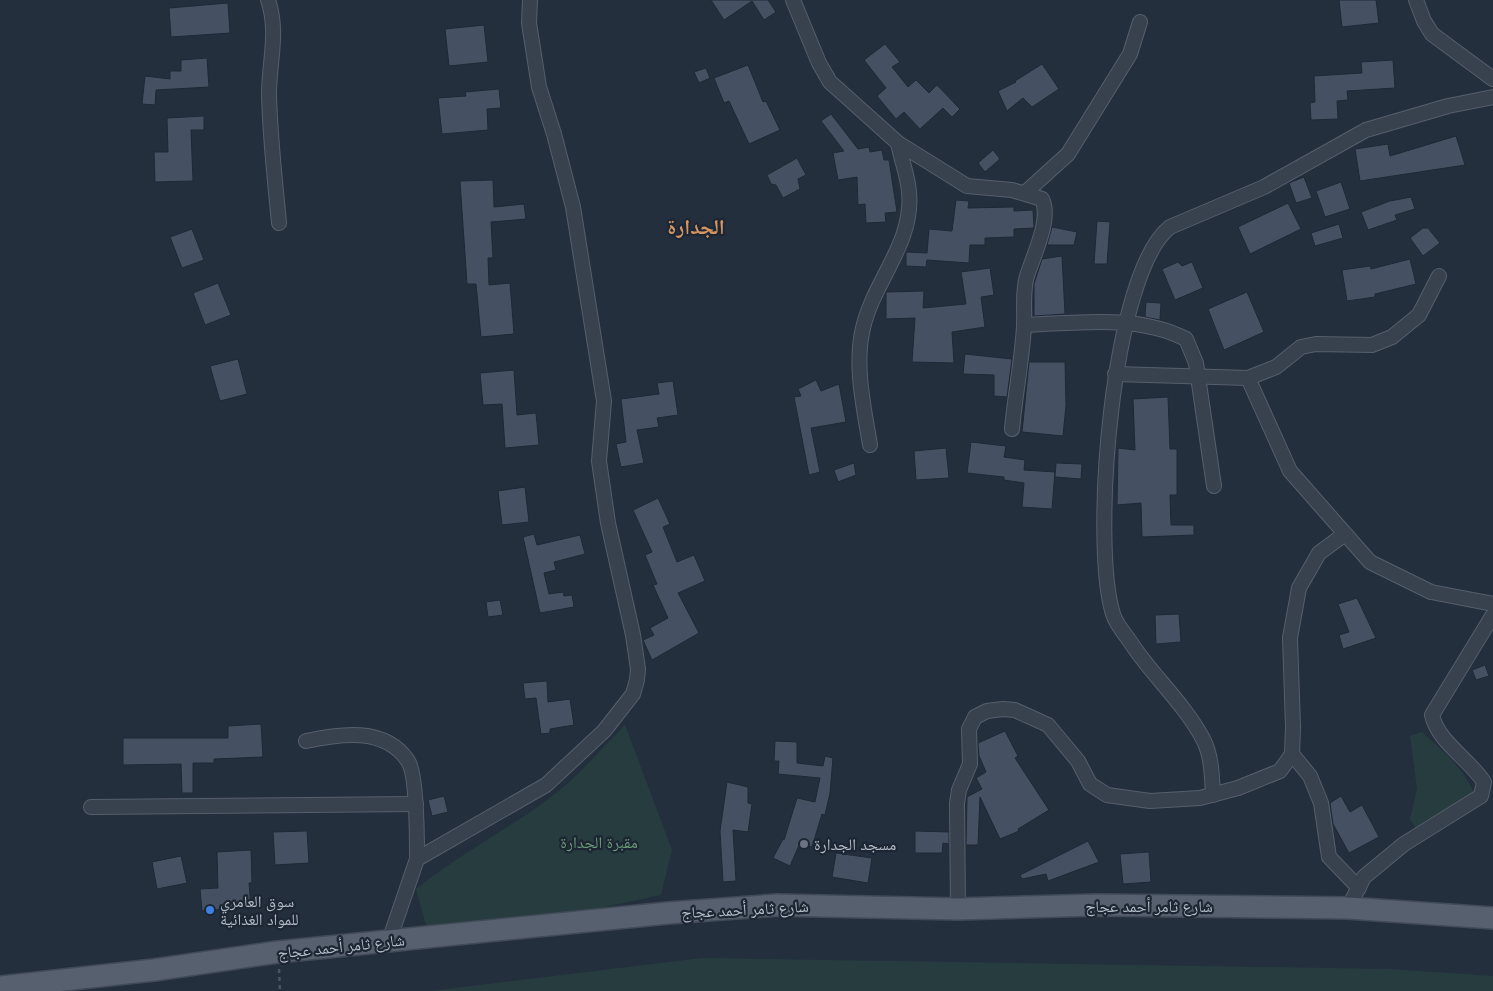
<svg xmlns="http://www.w3.org/2000/svg" width="1493" height="991" font-family="'PT Sans','Noto Naskh Arabic',sans-serif">
	<rect width="100%" height="100%" fill="#242f3e"/>
	<g fill="#263c3f">
		<path d="M625,725L672,850L661,895L539,921L427,929L416,889C458,855 507,830 551,797C578,777 601,749 625,725Z"/>
		<path d="M1422,732C1443,751 1462,767 1474,792L1416,829L1410,819L1417,789L1410,736Z"/>
		<path d="M702,958L1389,969L1493,976V991H430Z"/>
	</g>
	<g fill="#455162" stroke="#1f2835">
		<path d="M711,0H768L776,12L764,20L752,1L724,20Z"/>
		<path d="M1339,0H1376L1379,23L1342,27Z"/>
		<path d="M228,3L230,33L171,37L169,8Z"/>
		<path d="M484,25L488,62L449,66L445,29Z"/>
		<path d="M885,44L900,62L892,67L908,87L916,80L929,93L937,85L960,109L952,117L943,108L920,129L904,112L896,119L877,96L886,88L864,60Z"/>
		<path d="M207,58L209,87L156,90L155,105L142,104L145,76L170,79V71H181V60Z"/>
		<path d="M1393,60L1395,88L1347,91L1348,100L1337,101L1338,119L1311,120L1310,103L1315,102L1314,76L1362,73L1361,62Z"/>
		<path d="M1042,64L1059,89L1032,107L1023,98L1007,111L998,91L1016,82L1015,81Z"/>
		<path d="M748,65L763,102L766,101L780,130L749,144L729,101L724,103L714,78Z"/>
		<path d="M706,68L710,78L699,83L694,72Z"/>
		<path d="M499,89L501,108L487,109L488,130L442,134L438,98L466,96L465,92Z"/>
		<path d="M831,114L858,149L869,147L870,152L882,150L884,160H889L897,212L885,213L886,222L866,223L865,204L858,205L857,177L838,180L833,153L844,151L821,121Z"/>
		<path d="M204,116V130H191L193,181L155,182L154,152H168L167,118Z"/>
		<path d="M1456,136L1465,165L1360,181L1355,149L1388,144L1390,156Z"/>
		<path d="M993,150L1000,159L985,172L978,163Z"/>
		<path d="M797,158L806,175L798,179L800,189L783,198L776,185L771,184L767,175Z"/>
		<path d="M1304,177L1312,198L1296,203L1289,183Z"/>
		<path d="M493,180L494,207L524,204L526,219L491,222L493,258H488L489,285L510,283L514,334L481,337L476,284H467L460,181Z"/>
		<path d="M1341,182L1350,209L1325,217L1316,191Z"/>
		<path d="M1411,197L1415,209L1395,215L1397,220L1368,230L1361,212L1390,201Z"/>
		<path d="M956,200L969,201L968,208L1014,207V211L1033,210L1034,228L1014,229V237L985,238V245H970L969,263L927,260L926,267L906,266V252L927,253L929,229L952,231Z"/>
		<path d="M1288,203L1301,229L1250,254L1238,227Z"/>
		<path d="M1097,221L1110,222L1107,264H1094Z"/>
		<path d="M1339,224L1343,238L1315,246L1311,233Z"/>
		<path d="M1052,227L1077,232L1074,245H1047Z"/>
		<path d="M1423,228H1428L1440,243L1423,256L1410,238Z"/>
		<path d="M192,229L204,260L182,268L170,237Z"/>
		<path d="M1062,256L1065,314L1034,316V284L1042,259Z"/>
		<path d="M1410,259L1416,284L1375,294V297L1347,301L1342,270L1370,266L1371,269Z"/>
		<path d="M1178,262L1182,266L1192,262L1203,288L1175,300L1162,269Z"/>
		<path d="M990,268L994,295L981,297L985,327L952,332L954,363L912,362L915,318L886,319V292L924,291L923,308L966,304L961,272Z"/>
		<path d="M218,283L231,315L205,325L193,293Z"/>
		<path d="M1247,292L1264,332L1224,350L1208,309Z"/>
		<path d="M1146,302L1161,303L1160,320L1145,317Z"/>
		<path d="M965,354L1012,359L1007,397L994,396V375L963,374Z"/>
		<path d="M238,359L247,394L220,401L210,366Z"/>
		<path d="M1029,362H1065L1066,405L1063,436L1022,432Z"/>
		<path d="M514,370L517,415L536,413L539,445L505,448L502,404L483,405L480,373Z"/>
		<path d="M816,380L821,391L839,384L846,422L811,428L820,472L809,475L794,397L801,396L798,389Z"/>
		<path d="M673,381L678,415L657,418L659,427L637,430L644,463L621,467L616,444L626,442L621,399L659,394L657,383Z"/>
		<path d="M1168,397L1170,449H1177V495H1170L1171,525H1194V535L1142,537L1141,503L1117,505L1118,448L1135,450L1133,399Z"/>
		<path d="M971,442L1006,446L1004,457L1025,460L1024,470L1055,472L1052,509L1022,507L1024,483L1004,480V477L967,473Z"/>
		<path d="M946,448L949,478L916,480L914,451Z"/>
		<path d="M854,463L856,475L838,482L834,470Z"/>
		<path d="M1056,463L1082,464L1081,479L1055,477Z"/>
		<path d="M525,487L529,522L502,525L498,491Z"/>
		<path d="M658,498L670,524L663,527L677,562L694,555L705,581L678,593L699,633L652,660L643,640L654,635L650,628L668,618L653,585L657,584L645,555L652,552L633,510Z"/>
		<path d="M534,534L537,545L580,535L585,554L554,562L556,570L544,573L549,594L563,592L564,596L572,595L574,607L540,613L523,537Z"/>
		<path d="M1357,598L1376,638L1343,649L1339,635L1349,632L1338,604Z"/>
		<path d="M500,600L503,615L488,617L486,602Z"/>
		<path d="M1179,614L1181,642L1156,644L1155,615Z"/>
		<path d="M1485,665L1489,676L1476,680L1472,670Z"/>
		<path d="M547,681L548,702L570,699L574,725L550,729V733L541,734L536,698L525,699L523,683Z"/>
		<path d="M261,724L263,757L214,759V763H193V793H182L181,764L123,765V738H228V726Z"/>
		<path d="M1005,731L1018,756L1015,758L1049,810L1018,829L1019,831L1000,839L980,797L978,845H966L967,797L982,789L976,778L986,772L979,756L978,743Z"/>
		<path d="M775,741L797,742V763L823,766L825,756L833,758L830,793L825,815L822,814L812,847L800,843L790,866L773,858L783,839L784,840L797,798L815,802L820,778L778,774L779,761H774Z"/>
		<path d="M727,782L748,787V803L752,804L748,832L733,830L736,881L723,882L720,831Z"/>
		<path d="M444,796L448,812L432,816L428,800Z"/>
		<path d="M1341,796L1350,812L1362,805L1379,837L1349,853L1333,824L1330,803Z"/>
		<path d="M307,831L309,863L275,865L273,832Z"/>
		<path d="M915,831L949,832V844L943,843L942,853H915Z"/>
		<path d="M1088,841L1099,862L1048,881L1046,874L1022,879L1020,875Z"/>
		<path d="M251,850L252,883H249L251,907L202,911L200,889L218,888L217,852Z"/>
		<path d="M1149,852L1151,882L1123,884L1120,854Z"/>
		<path d="M836,853L872,858L868,883L832,877Z"/>
		<path d="M181,856L187,883L157,889L152,862Z"/>
	</g>
	<g fill="none" stroke-linecap="round" stroke-linejoin="round">
		<defs>
			<g id="street">
				<path d="M268,0C279,32 269,62 269,94C270,138 275,180 279,223"/>
				<path d="M793,0L819,63L830,82L898,143L967,186L1012,190L1042,199C1052,219 1033,256 1027,276C1022,293 1025,309 1024,326C1022,361 1015,395 1012,429"/>
				<path d="M1416,0L1424,21L1432,34L1493,79"/>
				<path d="M1025,193L1068,154L1130,54L1140,22"/>
				<path d="M1024,325C1078,323 1137,314 1186,339L1196,363L1214,486"/>
				<path d="M1115,374L1248,378L1276,367L1301,347L1316,344L1372,345L1392,337L1419,315L1439,276"/>
				<path d="M1248,378L1290,471L1370,562L1431,592L1493,604"/>
				<path d="M870,445C864,408 854,365 863,328C874,280 914,243 909,192C908,176 901,159 898,143"/>
				<path d="M306,741C339,734 385,726 408,761C417,774 417,841 417,859"/>
				<path d="M1292,754L1310,776L1321,803L1329,857L1359,888"/>
				<path d="M1213,795C1212,777 1212,756 1203,739C1185,705 1155,678 1133,646C1127,636 1116,625 1113,614C1091,544 1111,273 1170,227L1264,187L1366,130L1448,106L1493,97"/>
				<path d="M91,807L416,804"/>
				<path d="M1348,908L1364,877L1404,844L1481,796L1484,782C1469,759 1438,742 1432,715L1493,615"/>
				<path d="M958,909L957,803L959,790L970,764L969,729L975,717L987,711L1003,709L1015,710L1048,725L1078,761L1090,784L1107,795L1150,801L1200,798L1238,788L1280,771L1292,754L1293,727L1290,638L1299,588L1319,553L1345,534"/>
				<path d="M389,941L417,859L546,785L604,731L633,694L637,680L638,669L633,635L608,523L599,461L604,401L573,207L554,134L539,87L529,23L530,0"/>
			</g>
			<path id="primary" d="M0,987L154,970L278,952L668,913L777,905L958,909L1097,905L1348,908L1493,918"/>
		</defs>
		<use href="#street" stroke="#565f6c" stroke-width="16"/>
		<use href="#primary" stroke="#414a57" stroke-width="24"/>
		<path stroke="#44595c" stroke-width="2.5" stroke-dasharray="4 4" stroke-linecap="butt" d="M279,969L280,991"/>
		<use href="#street" stroke="#38414e" stroke-width="14"/>
		<use href="#primary" stroke="#56606e" stroke-width="21"/>
	</g>
	<circle fill="#6b7280" stroke="#1d2633" stroke-width="2" cx="804" cy="844" r="5"/>
	<circle fill="#3f7fe0" stroke="#1d2633" stroke-width="2" cx="210" cy="910" r="5"/>
	<g text-anchor="middle" stroke-width="4.5" stroke-linejoin="round" paint-order="stroke">
		<g font-size="16" fill="#6b9a76" stroke="#1d2633">
			<text x="599" y="848">مقبرة الجدارة</text>
		</g>
		<g font-size="16" fill="#b4bcc9" stroke="#1d2633" text-anchor="start">
			<text x="814" y="850">مسجد الجدارة</text>
			<text x="220" y="907">سوق العامري<tspan x="220" dy="18">للمواد الغذائية</tspan></text>
		</g>
		<g font-size="16" fill="#b4bcc9" stroke="#1d2633">
			<text x="1149" y="912">شارع ثامر أحمد عجاج</text>
			<text transform="translate(745 909) rotate(-3)" y="6">شارع ثامر أحمد عجاج</text>
			<text transform="translate(341 946) rotate(-6)" y="6">شارع ثامر أحمد عجاج</text>
		</g>
		<g font-size="21" font-weight="bold" fill="#d59563" stroke="#1d2633">
			<text x="696" y="234">الجدارة</text>
		</g>
	</g>
</svg>
